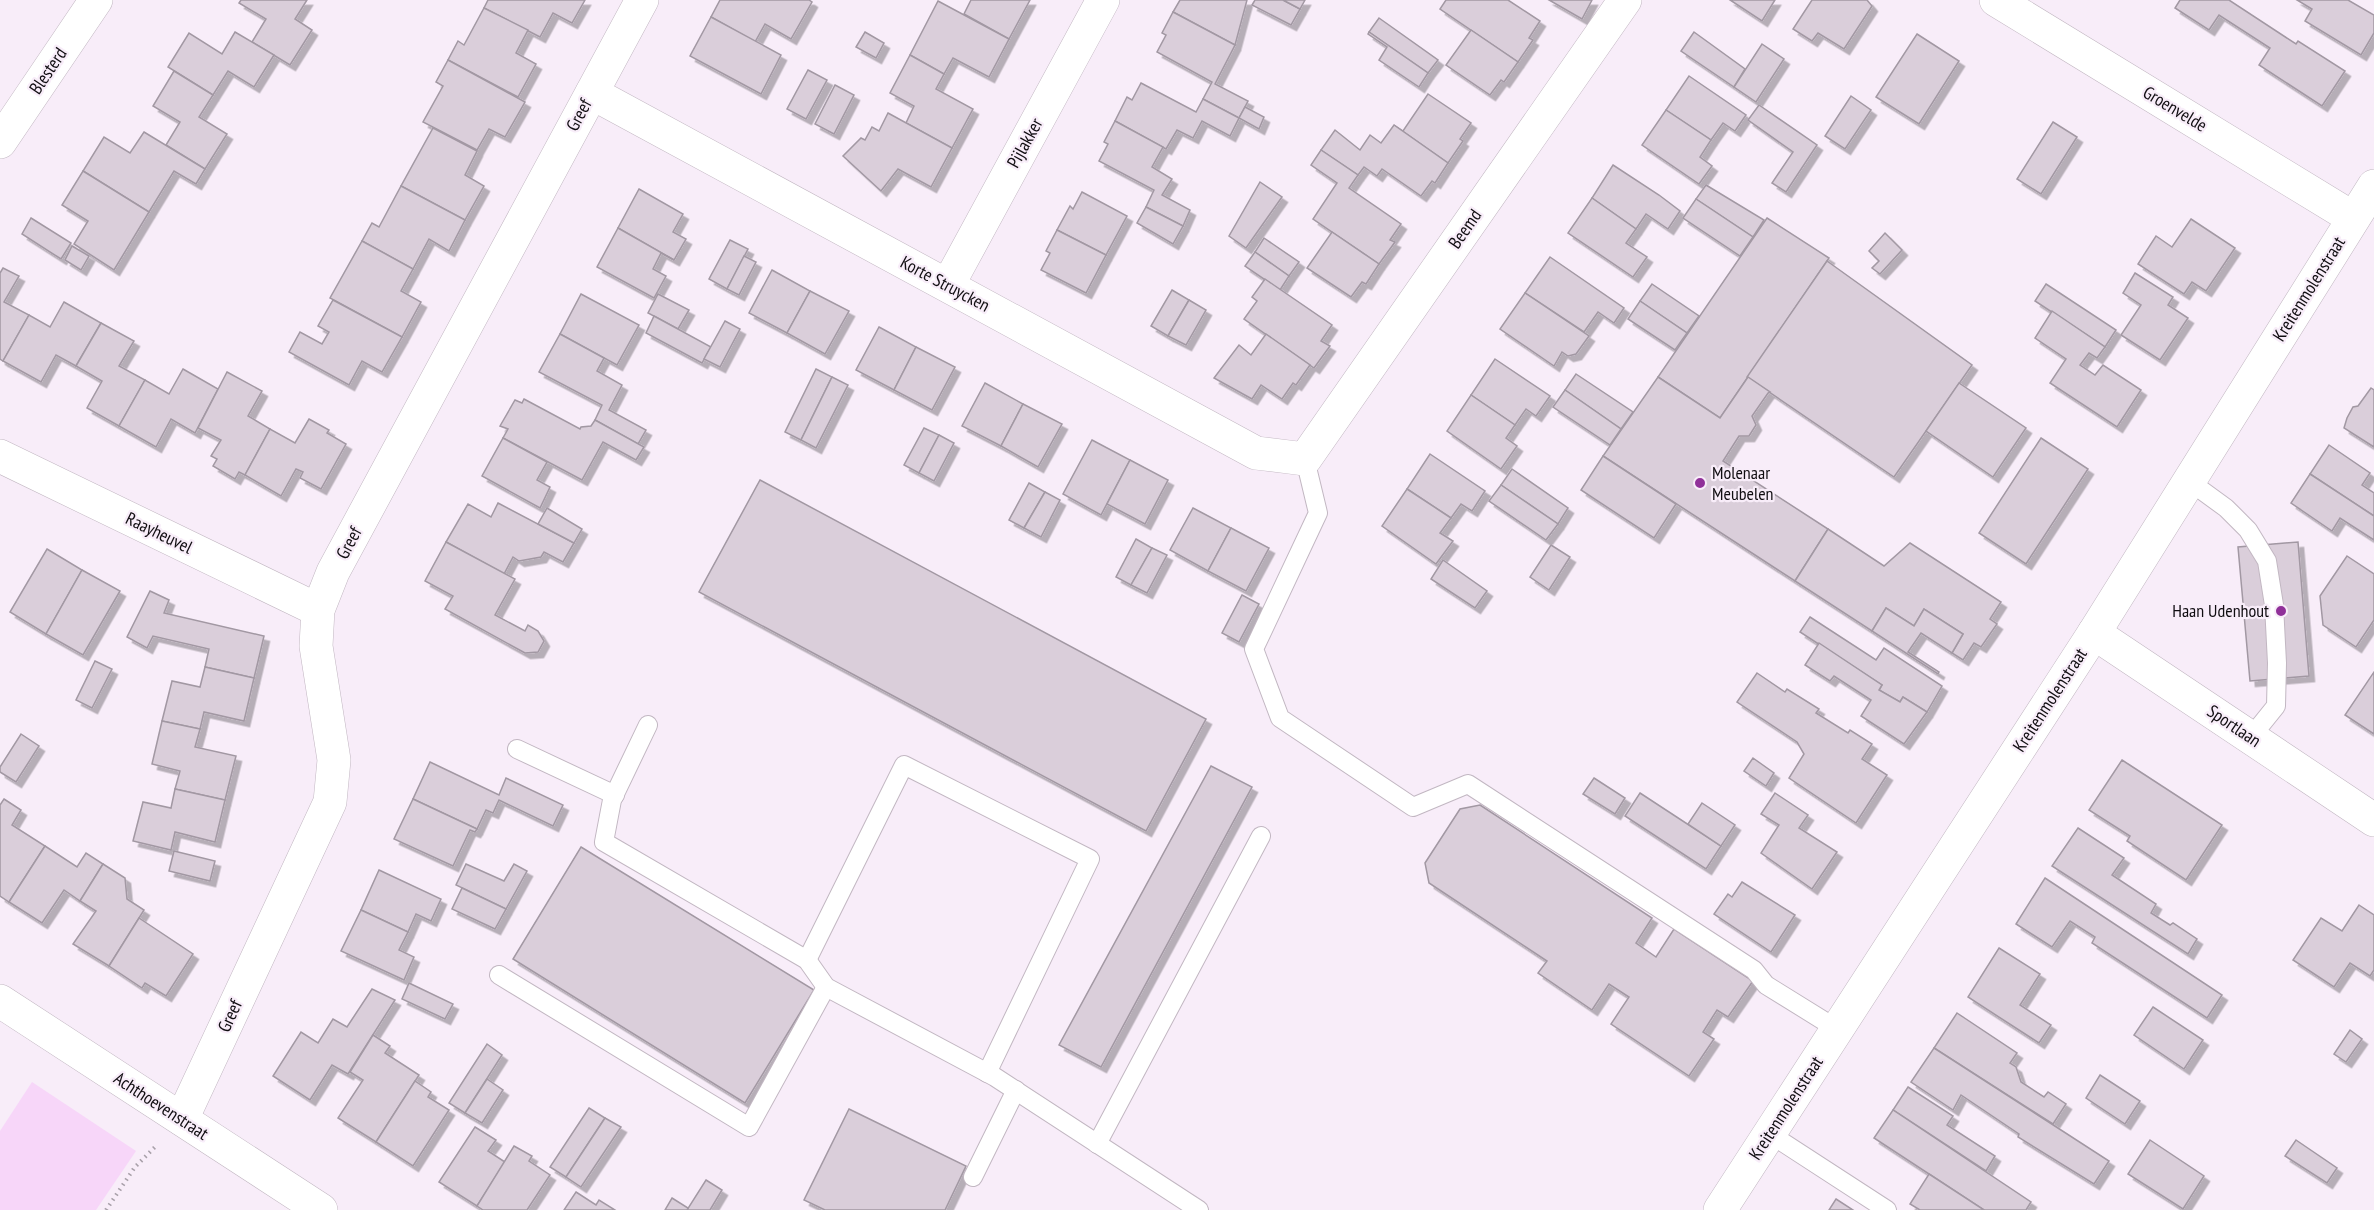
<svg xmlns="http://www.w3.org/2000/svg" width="2374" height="1210" font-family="'PT Sans Narrow',sans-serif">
	<defs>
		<filter id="shadow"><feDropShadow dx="5.5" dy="5.5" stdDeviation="0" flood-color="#0004"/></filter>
	</defs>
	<rect width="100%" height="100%" fill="#f8edf9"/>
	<path fill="#f7d6f9" d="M32,1082L136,1151L96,1210H0V1131Z"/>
	<g fill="#daceda" stroke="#a298a3" stroke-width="1.5" filter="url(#shadow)">
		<path d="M241,0H307L295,19L312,30L290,65L252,42L266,19L239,3Z"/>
		<path d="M488,0H585L572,23L553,13L540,37L484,8Z"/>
		<path d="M720,0H809L812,2L791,39L765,24L755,42L711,17Z"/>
		<path d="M971,0H1030L1009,39L964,14Z"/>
		<path d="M1180,0H1247L1235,45L1173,12Z"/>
		<path d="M1255,0H1283L1300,9L1291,25L1252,5Z"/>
		<path d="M1283,0H1305L1300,9Z"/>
		<path d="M1446,0H1508L1540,21L1529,38L1533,40L1518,62L1440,9Z"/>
		<path d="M1549,0H1592L1582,19Z"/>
		<path d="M1730,0H1775L1762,21Z"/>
		<path d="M1812,0H1867L1872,6L1844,49L1818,33L1812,41L1793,29Z"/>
		<path d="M2180,0H2229L2296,44L2298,41L2345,71L2322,106L2259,65L2270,48L2219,15L2209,30L2175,8Z"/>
		<path d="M2297,0H2348L2374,15V33L2361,55L2305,21L2312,9Z"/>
		<path d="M938,1L1009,39L989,77L953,58L944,74L910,55Z"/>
		<path d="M484,8L528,30L516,53L536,64L518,97L448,60L458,41L464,45Z"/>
		<path d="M1173,12L1235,45L1215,84L1248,101L1239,118L1203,99L1212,82L1157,52L1166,35L1162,33Z"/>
		<path d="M711,17L781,55L761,94L690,56Z"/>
		<path d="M1379,18L1438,60L1428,73L1369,32Z"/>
		<path d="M1471,30L1518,62L1504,82L1501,80L1490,95L1446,65Z"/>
		<path d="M235,32L274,55L254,87L228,71L213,95L168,67L189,33L222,54Z"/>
		<path d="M865,32L884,43L876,58L856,47Z"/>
		<path d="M1369,32L1428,73L1419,87L1379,60L1387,47L1368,34Z"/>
		<path d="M1694,32L1745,69L1734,87L1681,51Z"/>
		<path d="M1917,34L1959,61L1919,124L1876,97Z"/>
		<path d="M1762,44L1784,59L1756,102L1734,87Z"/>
		<path d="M910,55L944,74L936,89L973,109L952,148L906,123L914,106L890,93Z"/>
		<path d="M448,60L525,102L505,137L489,129L477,150L423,122L443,86L436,82Z"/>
		<path d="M808,70L827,80L806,119L787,109Z"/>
		<path d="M174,71L213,95L199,117L227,134L205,169L166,145L180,122L153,106Z"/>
		<path d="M1689,76L1746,115L1735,131L1723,123L1711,140L1666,110Z"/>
		<path d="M1141,83L1196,112L1203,99L1239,118L1230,136L1202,121L1193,138L1177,130L1166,149L1115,121L1127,97L1132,100Z"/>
		<path d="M835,85L854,95L834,134L815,124Z"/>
		<path d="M1428,94L1471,123L1460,139L1463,141L1448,163L1394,125L1403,131Z"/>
		<path d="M1851,96L1871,110L1845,149L1825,136Z"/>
		<path d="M1759,105L1817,145L1786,192L1772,183L1793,152L1748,120Z"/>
		<path d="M1245,107L1264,117L1259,129L1239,118Z"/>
		<path d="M1666,110L1711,140L1700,157L1712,166L1699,184L1642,145Z"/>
		<path d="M888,113L952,148L931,187L898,169L881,191L843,156L861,138L865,140L872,127L879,131Z"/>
		<path d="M1115,121L1163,147L1152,167L1172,179L1162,195L1190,210L1183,226L1146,207L1154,190L1099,161L1108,144L1104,142Z"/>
		<path d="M2053,122L2077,137L2041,194L2017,179Z"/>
		<path d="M1394,125L1448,163L1435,183L1432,181L1421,196L1382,169L1377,176L1364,167L1358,175L1321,150L1335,130L1360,150L1370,135L1381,143Z"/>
		<path d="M433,128L477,151L465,175L484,186L465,220L401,186Z"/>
		<path d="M144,132L205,169L196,184L174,171L149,212L83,171L104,137L130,153Z"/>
		<path d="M1321,150L1358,175L1349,188L1401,224L1390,240L1395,242L1379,264L1313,219L1337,183L1311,165Z"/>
		<path d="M1613,165L1659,195L1680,211L1668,229L1646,214L1636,229L1592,198Z"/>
		<path d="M83,171L149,212L114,270L74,244L88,221L62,205Z"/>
		<path d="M1260,182L1282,197L1246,248L1229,236Z"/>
		<path d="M1706,185L1764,220L1753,237L1696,199Z"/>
		<path d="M401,186L465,220L449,251L429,239L413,269L362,241L372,223L379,227Z"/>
		<path d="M639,189L683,214L673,232L686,239L674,260L618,228Z"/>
		<path d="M1082,192L1127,216L1106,255L1057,230L1070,206L1073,209Z"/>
		<path d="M1592,198L1636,229L1626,243L1647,257L1633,277L1568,233Z"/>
		<path d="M1696,199L1753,237L1740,256L1683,218Z"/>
		<path d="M1146,207L1183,226L1173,244L1137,223Z"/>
		<path d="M31,218L71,243L61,259L22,234Z"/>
		<path d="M1767,218L1829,258L1720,418L1658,377Z"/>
		<path d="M2191,219L2235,248L2206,291L2192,282L2184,294L2138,264L2156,236L2172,247Z"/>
		<path d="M618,228L674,260L661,253L653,269L666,276L654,298L597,267Z"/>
		<path d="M1057,230L1106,255L1086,293L1041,270L1050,253L1046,251Z"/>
		<path d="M1332,232L1379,264L1366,284L1362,282L1351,297L1307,268Z"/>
		<path d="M1885,233L1902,250L1880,274L1872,268L1879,261L1869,251Z"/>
		<path d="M1264,238L1299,262L1289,276L1255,252Z"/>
		<path d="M730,240L748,249L727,289L709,279Z"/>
		<path d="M362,241L413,269L401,291L421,302L402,337L330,298Z"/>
		<path d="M72,246L89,256L81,270L65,260Z"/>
		<path d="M1255,252L1289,276L1280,290L1245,266Z"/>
		<path d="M744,256L756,262L739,295L727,289Z"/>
		<path d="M1550,257L1624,308L1614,323L1598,312L1584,332L1525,293Z"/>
		<path d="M1827,261L1972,365L1894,477L1747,377Z"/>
		<path d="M3,268L19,276L4,302L29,315L3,361L0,359V273Z"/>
		<path d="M772,270L810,291L787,333L749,313Z"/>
		<path d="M2135,273L2173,297L2168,305L2188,318L2160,360L2121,335L2141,305L2123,293Z"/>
		<path d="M1265,279L1332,325L1321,341L1330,346L1314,368L1244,319L1257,301L1252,297Z"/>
		<path d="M1652,284L1699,316L1687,333L1640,301Z"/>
		<path d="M2046,284L2116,330L2105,347L2035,301Z"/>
		<path d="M1172,290L1189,300L1168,336L1151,326Z"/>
		<path d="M810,291L849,311L825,354L787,333Z"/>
		<path d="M1525,293L1589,336L1576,354L1568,356L1562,352L1554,366L1500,329Z"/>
		<path d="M581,294L639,325L617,365L560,334Z"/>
		<path d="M658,294L689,310L678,329L648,313Z"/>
		<path d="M333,300L402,337L382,372L362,361L349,385L289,352L300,332L322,344L329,332L318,326Z"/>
		<path d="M1189,300L1206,310L1186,345L1168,336Z"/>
		<path d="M1640,301L1687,333L1675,350L1628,319Z"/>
		<path d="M64,302L101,323L76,366L56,355L41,382L3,361L29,315L50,327Z"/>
		<path d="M2052,311L2105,347L2097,358L2089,353L2080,365L2095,375L2103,365L2141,390L2117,427L2050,383L2066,359L2035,338Z"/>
		<path d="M654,316L711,347L702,363L646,333Z"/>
		<path d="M725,321L740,329L720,367L704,359Z"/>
		<path d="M101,323L134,341L119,366L145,380L119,426L87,408L102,381L76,366Z"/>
		<path d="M879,327L916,347L894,390L856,370Z"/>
		<path d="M560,334L604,358L597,371L622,385L609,410L646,430L638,444L595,420L602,405L539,372Z"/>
		<path d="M1266,334L1310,365L1296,385L1293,383L1282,399L1261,385L1252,399L1214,378L1239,345L1251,355Z"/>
		<path d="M916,347L955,367L932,410L894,390Z"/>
		<path d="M1495,359L1550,396L1536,416L1526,409L1515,425L1471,395Z"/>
		<path d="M183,369L218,389L195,433L171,419L156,447L119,426L145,380L169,394Z"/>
		<path d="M816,369L832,377L801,440L785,432Z"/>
		<path d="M227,372L262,391L248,416L270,429L245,475L239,472L235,479L213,466L217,459L211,456L221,440L198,428Z"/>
		<path d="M1576,374L1633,412L1621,429L1565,390Z"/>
		<path d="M832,377L848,385L816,448L801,440Z"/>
		<path d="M1658,377L1720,418L1748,377L1770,392L1768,393L1752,416L1756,425L1749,436H1739L1723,461L1828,529L1795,581L1603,456Z"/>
		<path d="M985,383L1023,404L1001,446L962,426Z"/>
		<path d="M1959,383L2026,428L1993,477L1926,431Z"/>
		<path d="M2371,388L2374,390V447L2344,428L2347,418L2353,407L2358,406Z"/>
		<path d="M1565,390L1621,429L1610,445L1553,407Z"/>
		<path d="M1471,395L1515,425L1506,438L1517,446L1501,469L1447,431Z"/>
		<path d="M524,399L580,429L581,427L591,426L595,420L644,447L636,460L603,442L582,480L503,438L508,429L500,426L515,400L522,403Z"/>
		<path d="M1023,404L1062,424L1038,467L1001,446Z"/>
		<path d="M309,419L329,430L327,433L346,444L321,489L300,478L303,472L296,469L281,496L245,475L270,429L295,443Z"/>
		<path d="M924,428L939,435L919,473L904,465Z"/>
		<path d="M939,435L954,443L934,481L919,473Z"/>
		<path d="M503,438L547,462L537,480L550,487L540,508L482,476Z"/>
		<path d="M2041,438L2088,469L2026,564L1979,533Z"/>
		<path d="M1092,440L1130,460L1101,515L1063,494Z"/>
		<path d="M2329,445L2370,473L2362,485L2374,493V516L2310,474Z"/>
		<path d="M1430,454L1485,491L1472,511L1461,504L1451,518L1407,489Z"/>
		<path d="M1603,456L1676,504L1654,538L1581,490Z"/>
		<path d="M1130,460L1168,480L1145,524L1107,504Z"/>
		<path d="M1512,469L1568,508L1558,524L1501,485Z"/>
		<path d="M2310,474L2374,516V540L2340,518L2332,531L2291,503Z"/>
		<path d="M760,480L1206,719L1146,831L699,592Z"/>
		<path d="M1029,483L1045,492L1024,528L1009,520Z"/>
		<path d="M1501,485L1558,524L1546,540L1489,501Z"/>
		<path d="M1407,489L1451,518L1440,533L1453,541L1436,564L1382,526Z"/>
		<path d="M1045,492L1060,500L1041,537L1024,528Z"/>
		<path d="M498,503L574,543L563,562L544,552L541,557L519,561L513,557L504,574L446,542L468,504L491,517Z"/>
		<path d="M547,508L582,529L574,543L538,524Z"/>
		<path d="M1193,508L1231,528L1208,571L1170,550Z"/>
		<path d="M1231,528L1269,548L1246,591L1208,571Z"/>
		<path d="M1828,529L1884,566L1910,543L2001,602L1990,619L1997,624L1981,647L1974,643L1963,660L1952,653L1963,634L1924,609L1914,626L1886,608L1872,631L1795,581Z"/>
		<path d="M1136,539L1152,548L1131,585L1116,577Z"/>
		<path d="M446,542L515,579L495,615L525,631L528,625L538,631L544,641L538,652L525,653L445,609L453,596L425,581Z"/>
		<path d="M2298,542L2309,676L2250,681L2238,547Z"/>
		<path d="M1551,545L1570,557L1549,590L1530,577Z"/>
		<path d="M1152,548L1167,555L1147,593L1131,585Z"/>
		<path d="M47,549L82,570L46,634L10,612Z"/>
		<path d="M2347,556L2374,574V620L2356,647L2323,625L2320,596Z"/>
		<path d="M1443,560L1487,591L1475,608L1431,579Z"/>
		<path d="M82,570L120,591L83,655L46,634Z"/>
		<path d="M150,591L169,600L164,613L264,636L254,678L205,667L209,649L153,636L147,648L127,637Z"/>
		<path d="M1242,595L1259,604L1239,642L1222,633Z"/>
		<path d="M1886,608L1914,626L1924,609L1963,634L1952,653L1921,633L1908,652L1939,672L1938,674L1872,631Z"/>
		<path d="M1810,617L1876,660L1884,648L1942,686L1927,712L1903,697L1900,702L1879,690L1882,685L1800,632Z"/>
		<path d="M1819,643L1882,685L1879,690L1900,702L1903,697L1927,712L1904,744L1861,716L1871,700L1834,676L1830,681L1805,665Z"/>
		<path d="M95,661L112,669L92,708L76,700Z"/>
		<path d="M205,667L254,678L244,721L204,712L200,729L162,721L172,681L200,687Z"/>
		<path d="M2374,672V734L2345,715Z"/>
		<path d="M1757,673L1785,692L1787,689L1819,709L1816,713L1848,733L1850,730L1872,744L1862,759L1887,775L1856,823L1789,778L1804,754L1797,742L1737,702Z"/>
		<path d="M162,721L200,729L195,747L236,756L225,800L175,789L180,771L152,764Z"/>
		<path d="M21,734L39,746L16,782L0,772V767Z"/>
		<path d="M1753,758L1774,773L1766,786L1744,771Z"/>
		<path d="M2122,760L2222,825L2186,880L2127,841L2130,836L2089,810Z"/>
		<path d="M430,762L499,795L506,778L563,805L553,826L499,800L493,813L486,810L477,829L413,799Z"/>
		<path d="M1211,766L1252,787L1101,1067L1059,1045Z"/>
		<path d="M1594,778L1625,798L1615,814L1583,794Z"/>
		<path d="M175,789L225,800L215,842L175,832L171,850L133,841L143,802L171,808Z"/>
		<path d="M1640,793L1721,846L1706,869L1625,816Z"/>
		<path d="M1775,793L1808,815L1799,828L1837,852L1812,889L1761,853L1779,825L1761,814Z"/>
		<path d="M4,799L21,810L12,825L45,846L9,902L0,896V805Z"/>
		<path d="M413,799L477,829L475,832L470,830L453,866L394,839Z"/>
		<path d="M1702,803L1735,825L1721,846L1688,824Z"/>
		<path d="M1480,805L1652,918L1636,943L1656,957L1674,929L1753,981L1728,1017L1717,1010L1703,1032L1714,1039L1689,1076L1611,1024L1629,997L1609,984L1592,1010L1538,973L1547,961L1429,883L1425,863L1460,809Z"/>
		<path d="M2078,828L2124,858L2112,875L2156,904L2151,913L2170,925L2173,923L2197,939L2188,954L2052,866Z"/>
		<path d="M45,846L77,867L86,853L103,864L80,901L64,890L42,923L9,902Z"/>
		<path d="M581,847L814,990L745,1103L513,959Z"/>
		<path d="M174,851L215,861L210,881L169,871Z"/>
		<path d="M103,864L125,878L127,899L144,910L109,966L73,944L96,911L80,901Z"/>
		<path d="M466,864L504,881L514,864L527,871L506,909L456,885Z"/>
		<path d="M379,870L441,899L431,921L416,914L408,932L361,910Z"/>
		<path d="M2045,878L2222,995L2207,1018L2092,943L2095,937L2070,921L2052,947L2016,924Z"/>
		<path d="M1742,882L1795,915L1771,952L1714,914L1728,894L1732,897Z"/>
		<path d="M462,888L506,909L495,929L452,909Z"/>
		<path d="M2359,905L2374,915V970L2370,976L2350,963L2334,987L2293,960L2321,918L2342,931Z"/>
		<path d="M361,910L408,932L399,950L414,957L404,980L341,951Z"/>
		<path d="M139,918L193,954L166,996L145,983L142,988L109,966Z"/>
		<path d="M1999,948L2040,974L2020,1005L2051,1025L2039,1043L1968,997Z"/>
		<path d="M409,983L453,1004L445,1019L402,999Z"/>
		<path d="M372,989L395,1000L348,1074L332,1065L310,1100L273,1076L301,1032L318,1043L333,1019L347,1027Z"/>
		<path d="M2153,1007L2203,1040L2184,1069L2134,1035Z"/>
		<path d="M1957,1013L2017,1053L2010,1063L2016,1067L2021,1082L2044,1097L2048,1092L2066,1104L2053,1124L1934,1048Z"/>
		<path d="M2350,1030L2362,1039L2346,1062L2334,1054Z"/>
		<path d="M373,1035L390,1046L385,1053L419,1075L376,1142L338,1118L363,1080L350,1072Z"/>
		<path d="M487,1044L502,1055L465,1113L449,1103Z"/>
		<path d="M1934,1048L2109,1161L2094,1184L2018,1137L2019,1134L1961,1095L1953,1110L1911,1082Z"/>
		<path d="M2100,1075L2140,1101L2125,1124L2086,1098Z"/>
		<path d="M487,1079L503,1090L482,1123L465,1113Z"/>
		<path d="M415,1081L431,1092L428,1097L449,1110L413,1166L376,1142Z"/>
		<path d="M1908,1087L1953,1116L1947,1125L1995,1156L1986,1171L1893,1110Z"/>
		<path d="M589,1108L605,1118L566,1177L550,1167Z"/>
		<path d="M849,1109L966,1166L945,1210H825L804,1200Z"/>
		<path d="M1893,1110L2031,1202L2026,1210H1984L1874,1138Z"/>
		<path d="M605,1118L621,1127L581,1187L566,1177Z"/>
		<path d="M475,1127L496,1140L488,1151L505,1162L477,1206L439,1182Z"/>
		<path d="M2150,1140L2204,1176L2183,1209L2128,1174Z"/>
		<path d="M2296,1140L2337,1168L2327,1183L2285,1156Z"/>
		<path d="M514,1146L532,1156L529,1161L550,1175L527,1210H483L477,1206Z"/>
		<path d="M1929,1174L1984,1210H1920L1910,1204Z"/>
		<path d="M706,1180L722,1190L710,1210H687Z"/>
		<path d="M576,1192L596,1205L599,1200L615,1210H564Z"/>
		<path d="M672,1198L688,1208L687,1210H665Z"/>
		<path d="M1836,1199L1853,1210H1829Z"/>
	</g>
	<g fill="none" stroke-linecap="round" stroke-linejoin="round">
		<defs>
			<g id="lane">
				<path d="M1305,459L1318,513L1254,649L1280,718L1413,807L1468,784L1754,970L1766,985L1837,1029"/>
				<path d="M2189,481L2226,508L2248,530L2267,561L2274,605L2277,663L2276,706L2251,737"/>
				<path d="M648,725L612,800L604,842L807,960L826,987L995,1077L1199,1210"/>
				<path d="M517,749L615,795"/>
				<path d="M807,960L904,765L1090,859L987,1073"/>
				<path d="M499,975L749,1127L826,987"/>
				<path d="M1770,1134L1887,1210"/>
				<path d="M1097,1144L1261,836"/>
				<path d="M973,1177L1016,1090"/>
			</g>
			<g id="street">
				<path d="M1996,0L2353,218"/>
				<path d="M592,93L1256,453L1305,459L1625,0"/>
				<path d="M0,142L96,0"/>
				<path d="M948,285L1103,0"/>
				<path d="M0,456L318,610"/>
				<path d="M2094,633L2374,820"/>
				<path d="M0,1001L321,1210"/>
				<path d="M182,1119L330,802L334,760L316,646L318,610L333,572L642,0"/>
			</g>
			<path id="secondary" d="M1720,1210L2094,633L2374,186"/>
		</defs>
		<use href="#lane" stroke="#c2b7c2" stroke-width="20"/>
		<use href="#street" stroke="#c2b7c2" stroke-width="34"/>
		<use href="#secondary" stroke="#c2b7c2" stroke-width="34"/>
		<path stroke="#a8a0a9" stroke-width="4" stroke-dasharray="1.5 4.5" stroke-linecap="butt" d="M106,1210L135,1167L155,1147"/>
		<use href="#lane" stroke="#fff" stroke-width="18"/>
		<use href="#street" stroke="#fff" stroke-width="33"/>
		<use href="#secondary" stroke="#fff" stroke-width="33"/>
	</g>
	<g fill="#903099" stroke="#f8edf9" stroke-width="2">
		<circle cx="1700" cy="483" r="6"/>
		<circle cx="2281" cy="611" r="6"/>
	</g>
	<g text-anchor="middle" stroke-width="4.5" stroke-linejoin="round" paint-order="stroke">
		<g font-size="18" fill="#100d11" stroke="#f8edf9">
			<text transform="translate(48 71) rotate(-56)" y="6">Blesterd</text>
			<text transform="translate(2175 109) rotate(31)" y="6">Groenvelde</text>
			<text transform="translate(579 115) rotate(-62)" y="6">Greef</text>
			<text transform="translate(1025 143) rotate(-61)" y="6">Pijlakker</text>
			<text transform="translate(1465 229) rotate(-55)" y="6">Beemd</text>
			<text transform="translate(945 284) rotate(28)" y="6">Korte Struycken</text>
			<text transform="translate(2309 289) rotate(-58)" y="6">Kreitenmolenstraat</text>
			<text transform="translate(159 533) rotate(26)" y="6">Raayheuvel</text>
			<text transform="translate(349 543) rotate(-62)" y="6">Greef</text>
			<text transform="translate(2050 700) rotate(-57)" y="6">Kreitenmolenstraat</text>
			<text transform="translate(2234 726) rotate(34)" y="6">Sportlaan</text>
			<text transform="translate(230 1016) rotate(-65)" y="6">Greef</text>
			<text transform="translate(161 1106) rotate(33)" y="6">Achthoevenstraat</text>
			<text transform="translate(1786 1108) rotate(-57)" y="6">Kreitenmolenstraat</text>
		</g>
		<g font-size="18" fill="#100d11" stroke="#f8edf9" text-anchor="start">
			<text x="1712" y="479">Molenaar<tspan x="1712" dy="21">Meubelen</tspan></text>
			<text x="2269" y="617" text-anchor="end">Haan Udenhout</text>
		</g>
	</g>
</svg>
